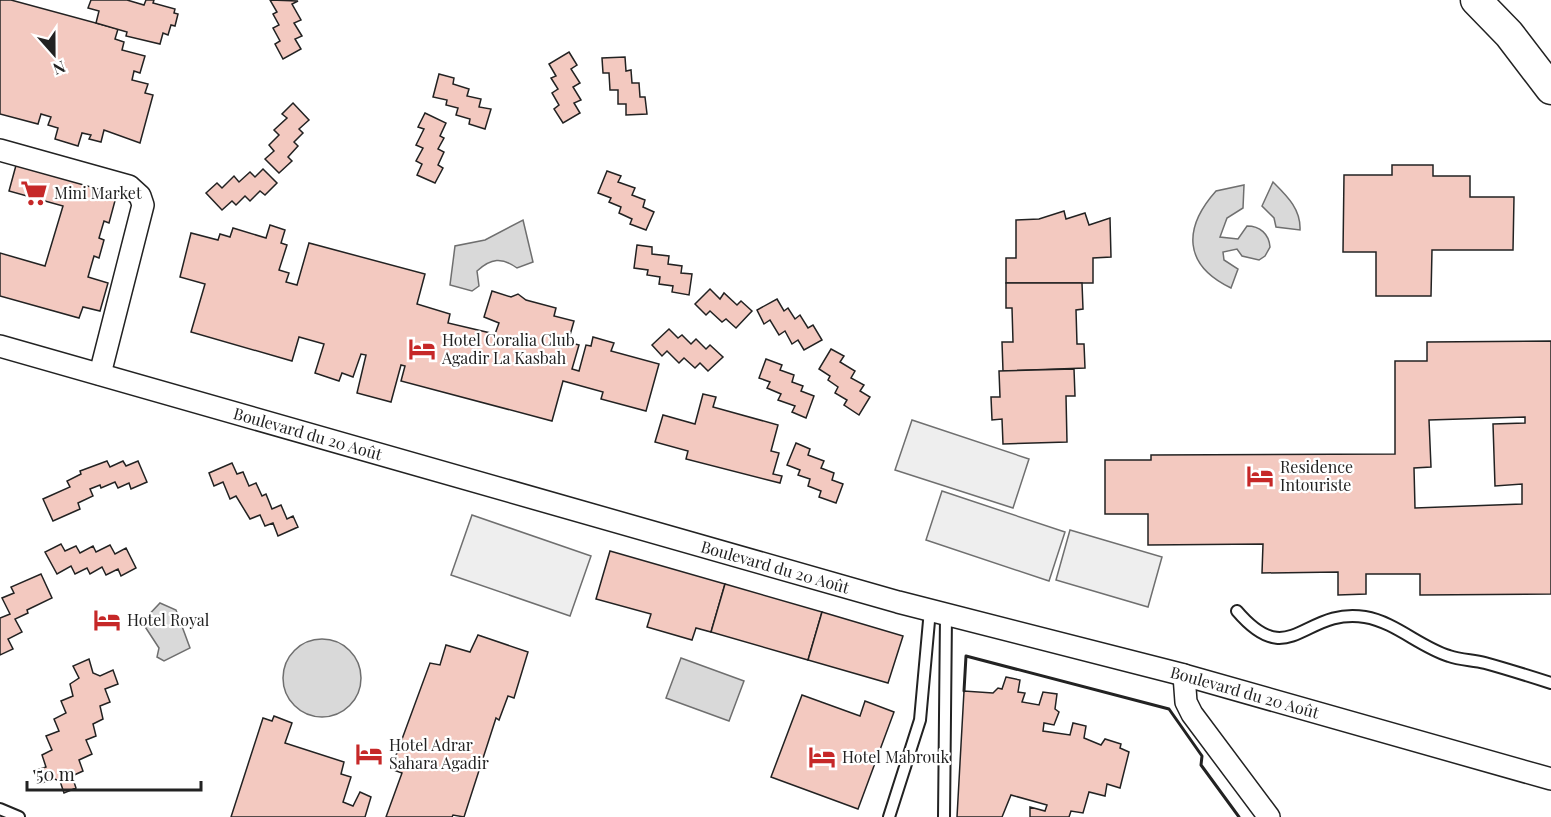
<svg xmlns="http://www.w3.org/2000/svg" width="1551" height="817" font-family="'Playfair Display',serif">
	<rect width="100%" height="100%" fill="#fff"/>
	<g fill="#eee" stroke="#6f6f6f" stroke-width="1.5">
		<path d="M912,420L1029,459L1013,508L895,470Z"/>
		<path d="M942,491L1065,532L1049,581L926,540Z"/>
		<path d="M472,515L591,556L570,616L451,575Z"/>
		<path d="M1070,530L1162,557L1148,607L1056,580Z"/>
	</g>
	<g fill="#d9d9d9" stroke="#6f6f6f" stroke-width="1.5">
		<path d="M1273,182C1287,196 1301,209 1300,230L1276,227L1274,218L1262,206Z"/>
		<path d="M1244,185L1243,208L1227,218L1220,237L1238,239L1247,226C1260,226 1269,234 1270,247L1265,256L1259,260L1242,256L1237,249L1223,252L1224,260L1238,269L1231,288C1183,265 1183,228 1216,191Z"/>
		<path d="M523,220L533,262L517,268C502,257 491,258 477,271L479,286L472,291L450,285L455,246L485,240Z"/>
		<path d="M160,603L176,610L190,648L164,661L157,657L159,648L142,622Z"/>
		<circle cx="322" cy="678" r="39"/>
		<path d="M681,658L744,681L729,721L666,698Z"/>
	</g>
	<g fill="#f3c9c0" stroke="#222" stroke-width="1.5" fill-rule="evenodd">
		<path d="M0,0H11L118,29L115,39L124,42L122,50L145,56L140,73L134,71L132,80L148,84L145,93L153,95L140,143L104,130L101,142L89,139L91,135L82,133L78,146L55,139L58,128L48,125L51,117L41,114L38,124L0,114Z"/>
		<path d="M91,0H127L144,5L146,0H154L153,3L175,9L174,13L178,14L175,26L171,25L168,35L163,33L160,44L126,36L127,32L96,23L99,11L88,8Z"/>
		<path d="M270,0L298,1L292,4L301,20L294,23L302,36L295,39L301,49L283,59L275,44L280,41L273,28L279,25L273,14L277,12Z"/>
		<path d="M569,52L577,65L571,69L580,83L573,87L581,100L574,103L580,113L563,123L554,109L559,105L552,93L558,89L551,78L556,76L549,64Z"/>
		<path d="M625,57L626,71L631,70L632,83H639L640,97H645L647,114L626,115V104H618V90H610L609,73H603L602,58Z"/>
		<path d="M439,74L454,78L453,84L469,89L467,96L481,99L479,107L491,109L485,129L469,124L470,119L456,115L458,108L446,105L447,100L433,97Z"/>
		<path d="M293,103L309,120L299,129L303,133L294,142L298,146L288,157L292,161L279,173L265,159L274,151L269,145L279,135L274,130L287,118L282,114Z"/>
		<path d="M425,113L446,123L440,136L444,138L438,149L444,152L438,165L443,168L435,183L417,175L422,164L416,161L423,148L416,145L424,129L418,127Z"/>
		<path d="M18,158L107,184L105,194L116,197L109,223L104,221L99,238L104,240L99,258L94,256L88,277L108,283L100,311L83,307L79,318L0,296V253L45,266L63,206L9,191Z"/>
		<path d="M1392,165H1433V176H1470V197H1514L1513,250H1432L1431,296H1376V252H1343L1344,175H1392Z"/>
		<path d="M263,169L277,183L265,195L260,191L250,201L245,196L236,205L232,201L222,210L206,193L217,183L222,188L234,176L239,182L250,172L255,177Z"/>
		<path d="M607,171L621,176L618,182L635,188L632,195L645,200L643,207L654,212L646,230L630,224L632,219L619,213L621,207L609,202L611,198L598,193Z"/>
		<path d="M1064,211L1066,219L1085,213L1089,225L1110,218L1111,257L1093,258V283H1006V258H1016V220L1039,219Z"/>
		<path d="M270,225L285,230L281,243L287,245L279,270L289,273L286,282L297,285L309,243L425,274L417,304L450,314L448,323L495,334L499,323L484,317L492,291L511,297L518,294L526,300L556,308L554,316L574,321L568,342L579,345L572,369L579,371L586,345L591,346L593,337L614,343L611,351L659,364L646,411L601,399L603,392L563,381L552,421L401,381L405,366L401,365L391,402L357,393L366,355L361,354L353,377L342,373L339,381L315,373L324,344L299,337L292,361L191,332L205,284L180,277L191,233L218,240L220,234L230,237L233,228L266,238Z"/>
		<path d="M637,245L652,247V254L669,256L668,264L682,266L681,273L692,274L689,295L672,292L673,286L659,284L660,277L647,275L648,270L634,268Z"/>
		<path d="M1006,283H1082L1083,309L1076,310L1077,344H1084L1085,368L1003,371L1002,342H1013L1012,308H1006Z"/>
		<path d="M710,289L720,299L724,293L737,305L741,301L752,311L736,328L726,319L722,322L710,311L706,315L695,304Z"/>
		<path d="M777,299L784,311L788,308L795,319L800,315L808,328L813,325L822,340L804,350L798,340L792,344L785,331L779,335L770,320L764,324L757,310Z"/>
		<path d="M669,329L678,338L682,335L691,344L696,339L706,349L710,345L723,357L708,371L700,363L695,368L684,358L679,363L667,351L662,356L652,345Z"/>
		<path d="M1551,341V594L1420,595V574H1366V594L1338,595V572L1262,573L1263,544L1148,545V514H1105V460H1151V455L1395,454V361H1427V342ZM1525,417V423L1493,424L1495,486L1522,484V504L1415,508L1414,468L1431,467L1429,420Z"/>
		<path d="M831,349L844,356L840,362L855,371L851,378L864,385L860,391L870,397L859,415L844,405L847,400L835,393L838,387L828,380L830,376L819,369Z"/>
		<path d="M766,359L782,365L780,370L794,375L792,382L803,386L801,391L814,396L806,418L792,412L795,406L778,400L781,394L767,388L770,382L759,378Z"/>
		<path d="M1074,369L1075,396H1066L1067,442L1003,444L1002,419L992,420L991,397H1000L999,371Z"/>
		<path d="M703,394L716,397L713,407L778,425L771,451L779,453L773,474L782,476L780,483L686,459L688,451L655,442L663,415L695,424Z"/>
		<path d="M796,443L810,449L808,455L824,461L821,468L834,473L832,480L843,484L836,503L819,497L821,491L808,486L810,479L798,475L800,470L787,465Z"/>
		<path d="M107,461L110,467L123,461L126,466L138,461L147,482L131,489L129,483L118,488L115,482L101,488L100,485L90,489L93,496L78,503L80,509L53,521L43,499L70,487L67,481L81,474L80,471Z"/>
		<path d="M232,463L237,474L243,472L249,486L256,483L262,496L266,494L272,509L281,505L287,519L293,516L298,527L278,536L273,523L265,526L260,515L250,519L236,496L230,499L223,482L214,486L209,473Z"/>
		<path d="M61,544L65,551L76,546L80,553L93,546L96,552L110,545L115,554L126,548L136,568L121,576L118,569L106,575L102,567L90,574L87,568L75,574L71,566L57,574L45,552Z"/>
		<path d="M610,551L725,584L711,632L696,628L692,640L647,627L651,614L596,599Z"/>
		<path d="M41,574L52,598L27,610L28,613L15,619L22,632L8,639L13,649L0,655V618L10,614L2,598L14,593L11,587Z"/>
		<path d="M725,584L822,612L808,660L711,632Z"/>
		<path d="M822,612L903,636L888,683L808,660Z"/>
		<path d="M478,635L528,652L514,698L508,696L499,720L496,718L464,817L453,815L452,817H386L402,773L391,769L430,663L440,665L446,645L470,652Z"/>
		<path d="M89,659L93,673L100,676L113,670L118,684L105,689L110,702L100,706L103,719L93,724L96,736L86,740L92,754L79,760L83,771L72,776L76,788L64,793L60,781L52,778L40,784L34,771L46,767L42,755L52,750L46,736L59,731L54,719L66,713L61,701L73,696L70,684L79,678L73,666Z"/>
		<path d="M1006,677L1020,680L1018,692L1025,693L1022,702L1039,705L1043,692L1057,694L1055,709L1059,712L1054,725L1044,723L1043,731L1070,735L1073,723L1086,726L1084,738L1101,745L1105,739L1121,744L1120,748L1129,752L1120,788L1107,784L1105,796L1089,792L1083,813L1071,811L1069,817H1030V807L1045,811L1047,805L1011,795L1002,817H957L964,691L993,693L998,688L1002,689Z"/>
		<path d="M802,695L860,716L865,701L894,712L858,809L771,777Z"/>
		<path d="M274,716L292,723L285,743L344,762L341,774L351,777L343,802L353,806L360,792L371,797L365,817H231L263,718L272,721Z"/>
	</g>
	<g fill="none" stroke-linecap="round" stroke-linejoin="round">
		<defs>
			<g id="lane">
				<path d="M1237,611C1290,673 1304,607 1365,617C1395,622 1420,647 1449,656C1460,660 1473,660 1485,663C1507,669 1529,676 1551,683"/>
				<path d="M0,809L19,817"/>
				<path d="M889,817L920,720L930,610"/>
				<path d="M944,817L946,615"/>
			</g>
			<g id="street">
				<path d="M0,150L129,186L140,196L143,205L100,374"/>
				<path id="s1" d="M0,346L898,602L1184,675L1551,779"/>
				<path d="M1184,675L1186,702L1192,714L1269,817"/>
			</g>
			<path id="secondary" d="M1476,0L1509,34L1551,89"/>
		</defs>
		<use href="#lane" stroke="#222" stroke-width="14"/>
		<use href="#street" stroke="#222" stroke-width="24"/>
		<use href="#secondary" stroke="#222" stroke-width="33"/>
		<use href="#lane" stroke="#fff" stroke-width="10"/>
		<use href="#street" stroke="#fff" stroke-width="21"/>
		<use href="#secondary" stroke="#fff" stroke-width="30"/>
		<path stroke="#222" stroke-width="3" d="M964,691L966,656L1169,709L1202,756L1201,765L1239,817"/>
	</g>
	<defs>
		<symbol id="supermarket-bare" viewBox="-9 -9 18 18"><path d="M-6-5.5h2.5l.6 2H6L4.5 2H-2.5L-4.4-4H-6ZM-1.5 3.2a1.3 1.3 0 1 0 .1 0ZM3 3.2a1.3 1.3 0 1 0 .1 0Z" fill="#c62828" stroke="#fff" stroke-width="2.5" paint-order="stroke"/></symbol>
		<symbol id="hotel-bare" viewBox="-9 -9 18 18"><path d="M-6-4.5h1.5V1H6V5H4.5V3h-9V5H-6ZM-4 0a1.8 1.8 0 1 1 3.6 0ZM.5 0V-2.5h3Q6-2.5 6 0Z" fill="#c62828" stroke="#fff" stroke-width="2.5" paint-order="stroke"/></symbol>
	</defs>
	<g fill-rule="evenodd">
		<use href="#supermarket-bare" x="15" y="174" width="38" height="38"/>
		<use href="#hotel-bare" x="403" y="330" width="38" height="38"/>
		<use href="#hotel-bare" x="1241" y="457" width="38" height="38"/>
		<use href="#hotel-bare" x="88" y="601" width="38" height="38"/>
		<use href="#hotel-bare" x="350" y="735" width="38" height="38"/>
		<use href="#hotel-bare" x="803" y="738" width="38" height="38"/>
	</g>
	<g text-anchor="middle" stroke-width="4.5" stroke-linejoin="round" paint-order="stroke">
		<g font-size="16" fill="#222" stroke="#fff" text-anchor="start">
			<text x="54" y="199">Mini Market</text>
			<text x="442" y="346">Hotel Coralia Club<tspan x="442" dy="18">Agadir La Kasbah</tspan></text>
			<text x="1280" y="473">Residence<tspan x="1280" dy="18">Intouriste</tspan></text>
			<text x="127" y="626">Hotel Royal</text>
			<text x="389" y="751">Hotel Adrar<tspan x="389" dy="18">Sahara Agadir</tspan></text>
			<text x="842" y="763">Hotel Mabrouk</text>
		</g>
		<g font-size="16" fill="#222" stroke="#fff">
			<text dy="6" stroke="none"><textPath href="#s1" startOffset="320">Boulevard du 20 Août</textPath></text>
			<text dy="6" stroke="none"><textPath href="#s1" startOffset="806">Boulevard du 20 Août</textPath></text>
			<text dy="6" stroke="none"><textPath href="#s1" startOffset="1292">Boulevard du 20 Août</textPath></text>
		</g>
	</g>
	<g transform="translate(54 54) rotate(159)" stroke="#ffffff" stroke-width="4.5" paint-order="stroke">
	<path d="M0-4.5L10 22L0 15L-10 22Z" fill="#222222"/>
	<text y="-9" font-size="16" font-weight="bold" text-anchor="middle" fill="#222222">N</text>
	</g>
	<path d="M27 781v9h174v-9" fill="none" stroke="#222222" stroke-width="3"/>
	<text x="36" y="781" font-size="18" fill="#222222" stroke="#ffffff" stroke-width="4.5" paint-order="stroke">50 m</text>
</svg>
